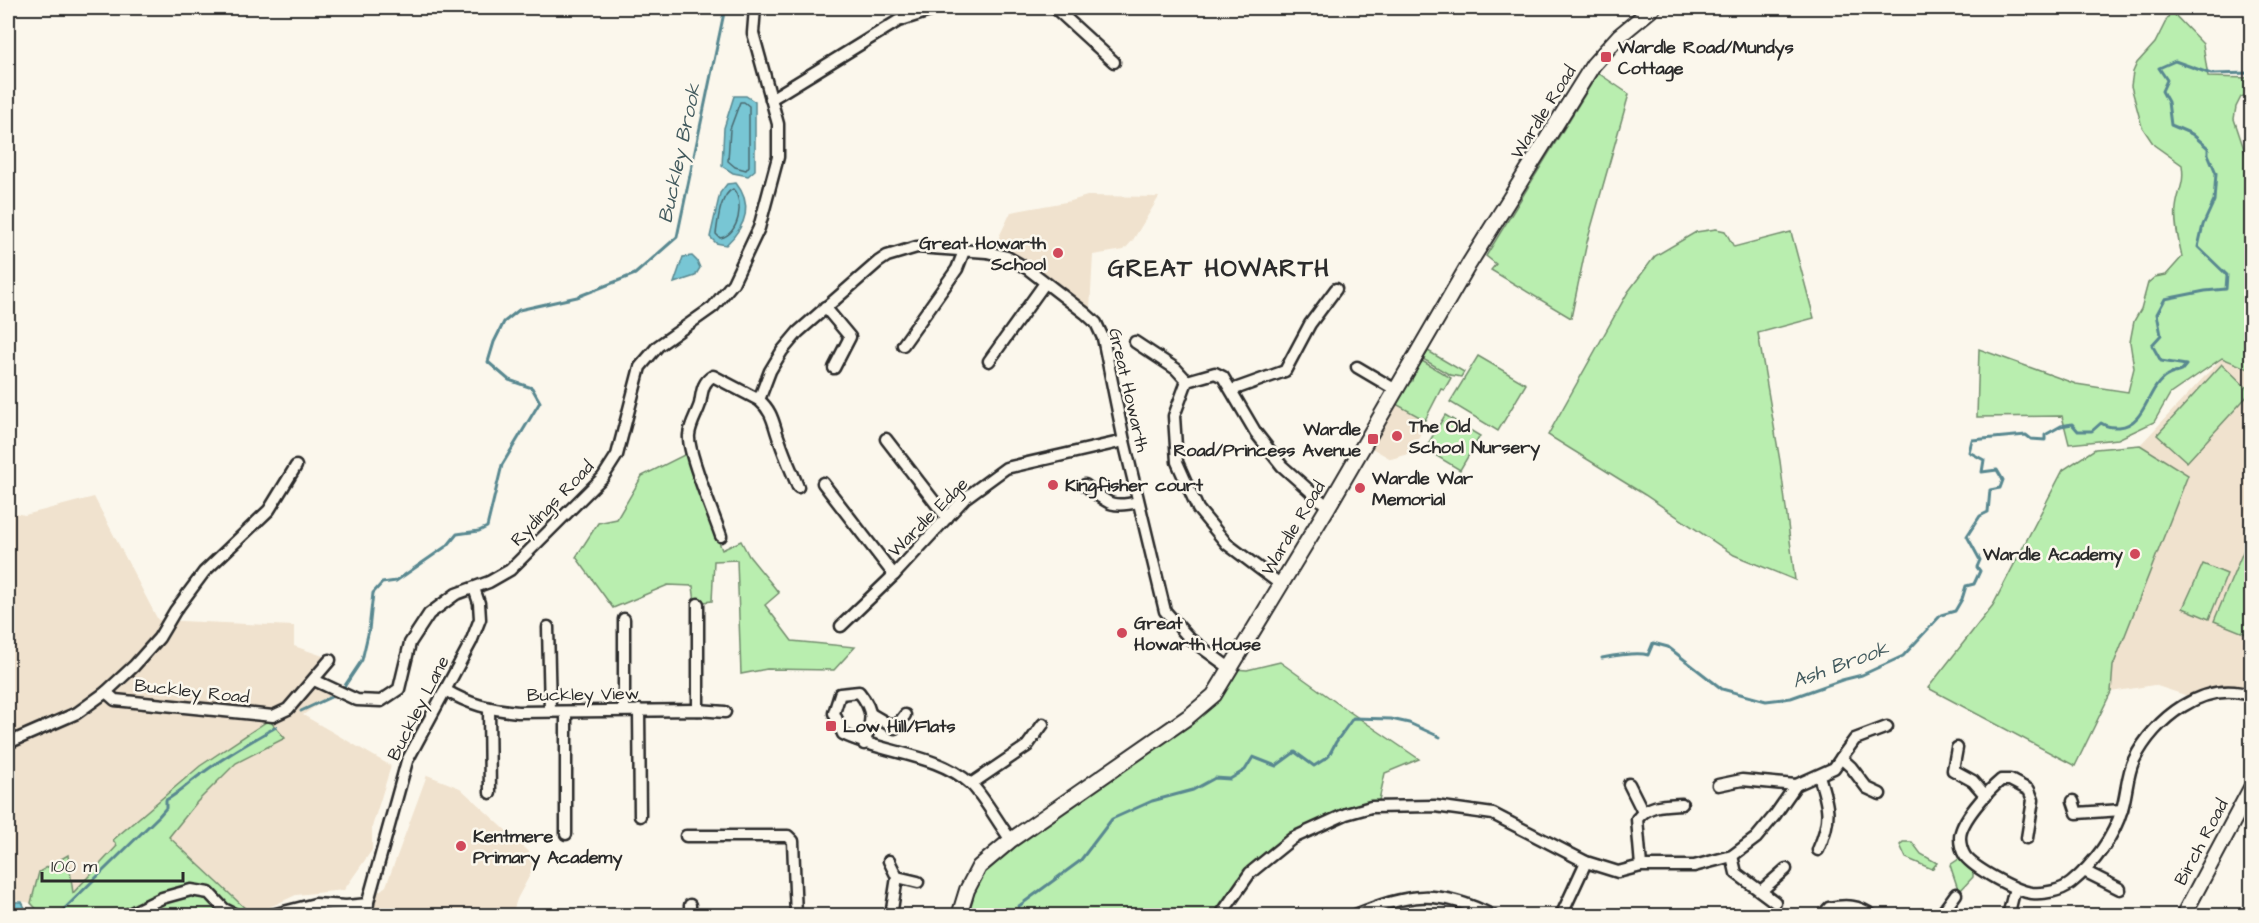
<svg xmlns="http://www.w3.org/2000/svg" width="2259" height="923" font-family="'Architects Daughter',sans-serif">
	<rect width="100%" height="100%" fill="#fbf7ec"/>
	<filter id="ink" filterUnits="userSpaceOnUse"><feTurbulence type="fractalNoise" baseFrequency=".0167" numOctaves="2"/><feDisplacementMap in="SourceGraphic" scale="12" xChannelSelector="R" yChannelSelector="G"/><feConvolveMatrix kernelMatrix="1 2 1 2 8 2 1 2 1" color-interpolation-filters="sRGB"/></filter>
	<g filter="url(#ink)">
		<g fill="#f0e2ce">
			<path d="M1087,196L1159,197L1133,240L1124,250L1093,255L1090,309L1018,257L994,247L1011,212L1071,201Z"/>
			<path d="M2222,358L2251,370V690L2231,685L2194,698L2154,685L2111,692L2075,766L1928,688L1993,605L2063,470L2095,449L2140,445Z"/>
			<path d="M1396,404L1425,420V426L1409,454L1391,459L1370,447Z"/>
			<path d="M94,497L158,620L294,626V646L323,656L330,696L303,715L391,766L372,827V850L344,890L296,895L259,912L248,911L169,837L197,802L236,763L284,738L269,720L200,766L113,840L117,846L72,894L67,856L39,872L31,903L8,899V512L25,515Z"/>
			<path d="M427,775L460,788L538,860L517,899L512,915H372L377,893L386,886Z"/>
		</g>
		<g fill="#b9eeaf" stroke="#728c6d" stroke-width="1.5">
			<path d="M2171,11L2203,44L2208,77L2251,78V93L2241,97L2236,107L2234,119L2251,170V370L2222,358L2170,394L2154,422L2118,439L2069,444L2062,416L1977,417L1979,349L2076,384L2128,392L2134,368L2130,342L2134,321L2141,309L2148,283L2155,277L2166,275L2182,257C2179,241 2174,224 2176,208C2178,190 2185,185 2182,165L2154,145L2142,127L2131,86L2133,72L2137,63L2155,43Z"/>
			<path d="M1598,73L1629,94L1587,242L1571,318L1491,270L1496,264L1486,256Z"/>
			<path d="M1716,229L1725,231L1734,247L1791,232L1814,318L1758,333L1780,461L1795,580L1734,555L1645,495L1548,435L1628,292L1655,256L1696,232Z"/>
			<path d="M1428,351L1464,372L1461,377L1450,375L1423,359Z"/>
			<path d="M1478,356L1526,384L1498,431L1450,402Z"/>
			<path d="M1422,361L1451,378L1444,390L1441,389L1425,420L1396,404L1407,385L1412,381V377Z"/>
			<path d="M2222,364L2251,392L2187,462L2157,435Z"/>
			<path d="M1445,415L1480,436L1460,470L1425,449Z"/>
			<path d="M2140,445L2188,475L2113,666L2111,692L2075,766L1928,688L1993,605L2063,470L2095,449Z"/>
			<path d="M686,454L722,550L741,541L749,556L779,593L765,605L792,641L855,647L834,670L767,669L741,674L737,560L714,561L712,601L695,603L693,586L668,585L613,608L576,557L598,523L617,519L642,476Z"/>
			<path d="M2245,547L2251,550V636L2214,621Z"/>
			<path d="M2203,564L2227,574L2209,619L2183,608Z"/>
			<path d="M1280,662L1344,708L1419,759L1385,773L1378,805L1289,838L1217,915L962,916L981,869L1190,720L1235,669L1247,670Z"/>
			<path d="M269,720L285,738L236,763L197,802L169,837L248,911V915H42L31,903L39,872L68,855L73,893L117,846L113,840L200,766Z"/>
			<path d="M1903,842H1912L1921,854L1937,863L1932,869L1906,858L1900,845Z"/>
			<path d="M1959,859L1973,872V877L1961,890L1957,886L1950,865Z"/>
		</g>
		<g fill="#78c6d4" stroke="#598890" stroke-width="1.5">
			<path d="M734,96H746L755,102V170L748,176L733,173L722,166L724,128Z"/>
			<path d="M736,183C754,206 745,227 726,245L716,243L710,237L720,193L727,184Z"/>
			<path d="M692,256L697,261L700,268L695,276L674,283L683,257Z"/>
			<path d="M8,902H22L27,912V915H8Z"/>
		</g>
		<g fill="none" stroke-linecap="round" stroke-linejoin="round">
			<g stroke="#4a696f" stroke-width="1.5">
				<path d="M740,102H744L749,106V166L746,170L735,167L728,161L730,129Z"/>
				<path d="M733,189C745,202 739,235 720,238L716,234C718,220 720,195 733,189Z"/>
			</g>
			<g stroke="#598890" stroke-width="3">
				<path d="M1602,658C1613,656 1638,652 1648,655L1653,643L1668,647L1722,689L1766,701L1791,698L1842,680L1862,675L1903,656L1941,615L1955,611L1962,599L1966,586L1974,584L1980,571L1977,567L1980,560L1967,536L1980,516L1988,512L1990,490L2000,488L2003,480L1997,470L1982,472L1984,460L1969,452L1972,440L2026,435L2031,439L2045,440V435L2061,426L2072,424L2078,431H2092L2101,423C2107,427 2111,427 2119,427C2147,424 2146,388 2167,376C2171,373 2177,373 2181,371L2186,365L2161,361L2152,345L2161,335L2157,314L2165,299L2205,291L2226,289L2227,275L2198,247L2203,225L2214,201L2216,173L2208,154V148L2192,134L2171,125L2168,102L2162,91L2167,80L2159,68L2175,61L2211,74L2252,73"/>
				<path d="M344,687L362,660L369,630L373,593L382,583L396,581L448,545L457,534L479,531L487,527L502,465L540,402L532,388L509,380L488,362L494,342L504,322L519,310L577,297L635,274L677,237L725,8"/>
				<path d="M301,711L331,697"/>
				<path d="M57,916L159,816L166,808V800C181,792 190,781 204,772C227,755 252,741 276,727"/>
				<path d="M1014,916L1019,906L1080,861L1112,819L1152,801L1193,790L1215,778L1230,779L1245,770L1253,757L1276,766L1295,752L1314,766L1328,757L1336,742L1353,718L1391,719L1409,723L1440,737"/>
			</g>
			<defs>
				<g id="minor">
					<path d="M1055,8L1114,62"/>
					<path d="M771,99L898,21L939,8"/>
					<path d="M825,307L850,337L834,368"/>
					<path d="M1135,342L1176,369L1187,381"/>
					<path d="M903,345L957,269L964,251"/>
					<path d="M989,361L1045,283"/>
					<path d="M1357,367L1396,390"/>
					<path d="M1187,381L1174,416L1177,462L1198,509L1227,544L1280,584"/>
					<path d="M1187,381L1215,373L1223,377L1256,433L1282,466L1328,507"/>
					<path d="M1232,390L1285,371L1310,324L1336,289"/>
					<path d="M886,439L947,518"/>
					<path d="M823,483L894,575"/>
					<path d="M1085,485C1107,502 1109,509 1138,502"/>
					<path d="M798,487C792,472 785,457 780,442C773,425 774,413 759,400L770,371L782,351L798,332L878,262L887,256L917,247L987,252L1007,257L1028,269L1085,313L1096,323L1103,338L1124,441L1165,611L1190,639L1231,669"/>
					<path d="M721,536C714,515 687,452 689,435C690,424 697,414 700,404C702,393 702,382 713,376L759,400"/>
					<path d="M698,604V710"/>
					<path d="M841,626L894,575L965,498L1006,468L1124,441"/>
					<path d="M548,627L550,711"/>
					<path d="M314,680L357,700L381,701L399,689L410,643L429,614L456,594L489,582L510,570L603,477L617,455L640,367L658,346L713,307L733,283L759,228L778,157V124L753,33L755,8"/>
					<path d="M445,690C471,705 488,709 518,712L698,710L725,712"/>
					<path d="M106,692L134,666L159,638L175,611L204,572L269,510L296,466"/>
					<path d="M489,709L490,793"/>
					<path d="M624,710V619"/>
					<path d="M639,710L640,816"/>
					<path d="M566,712V834"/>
					<path d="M871,714L895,728L905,715"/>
					<path d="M8,743L77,713L106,692L115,700L273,716L288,709L330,660"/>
					<path d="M864,744C872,721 875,712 859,692L840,694L834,713L843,734C884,754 936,753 971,784C983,795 1000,826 1011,840"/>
					<path d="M1957,748L1953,770L1973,781L1986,796"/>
					<path d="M1841,758L1855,739L1887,727"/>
					<path d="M971,784L1027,746L1043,724"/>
					<path d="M1629,784L1643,812"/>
					<path d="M1718,785L1742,780L1796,785"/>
					<path d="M2073,801L2077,813L2122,810"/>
					<path d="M686,836H788L793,841L796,916"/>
					<path d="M2027,838L2033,800L2029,790L2010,780H2001C1988,791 1960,821 1960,838C1960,844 1962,851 1965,856C1975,869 2016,891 2032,893C2044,894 2061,891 2071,883C2094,864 2114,837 2122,809C2127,793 2127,774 2134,760C2154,719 2204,679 2252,696"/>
					<path d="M1818,850C1832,819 1829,807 1819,776"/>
					<path d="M1732,856L1736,873L1775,902"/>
					<path d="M889,861L897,877L918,882"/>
					<path d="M1641,866L1637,819C1649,804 1664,805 1682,804"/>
					<path d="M2084,871L2120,889"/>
					<path d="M1761,891L1786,869"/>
					<path d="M690,905V916"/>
					<path d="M125,916L162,898L191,890L209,893L224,909L238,916"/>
					<path d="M268,916L315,904L346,906L368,904"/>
					<path d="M364,916L407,761L471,642L480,619L479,603L474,588"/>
					<path d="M891,916L897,877"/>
					<path d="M1220,916L1250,873L1293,838L1346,814L1371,807L1435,806L1493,814L1586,862L1618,872L1641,866H1694L1732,856L1756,838L1775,815L1796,785L1834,768L1841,758L1851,767L1867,788L1880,794"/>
					<path d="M1353,916C1407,893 1439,888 1493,916"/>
					<path d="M1561,916L1586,862"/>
					<path d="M1822,916L1829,908C1846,905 1858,905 1873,916"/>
					<path d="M1940,916L1956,894"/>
					<path d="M2008,916L2015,888"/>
				</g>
				<g id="tertiary">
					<path d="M959,916L967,890L979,867L1011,840L1188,717L1214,695L1328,507L1469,264L1593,65L1619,36L1653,8"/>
					<path d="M2183,916L2252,786"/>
				</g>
			</defs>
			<use href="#minor" stroke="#2b2b2b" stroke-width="15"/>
			<use href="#tertiary" stroke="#2b2b2b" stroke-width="18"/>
			<use href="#minor" stroke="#fbf7ec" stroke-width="10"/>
			<use href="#tertiary" stroke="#fbf7ec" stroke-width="14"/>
		</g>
	</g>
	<g fill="#d1495b" stroke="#fbf7ec" stroke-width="2">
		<rect x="1600" y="51" width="12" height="12" rx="3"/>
		<circle cx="1058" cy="253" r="6"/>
		<circle cx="1397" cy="436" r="6"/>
		<rect x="1367" y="433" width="12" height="12" rx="3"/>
		<circle cx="1053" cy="485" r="6"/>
		<circle cx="1360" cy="488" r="6"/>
		<circle cx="2135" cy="554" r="6"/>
		<circle cx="1122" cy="633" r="6"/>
		<rect x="825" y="720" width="12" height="12" rx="3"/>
		<circle cx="461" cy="846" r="6"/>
	</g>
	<g text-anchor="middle" stroke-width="5" stroke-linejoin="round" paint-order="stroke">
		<g font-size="18" font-weight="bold" fill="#2b2b2b" stroke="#fbf7ec" text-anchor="start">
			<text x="1618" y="53">Wardle Road/Mundys<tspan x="1618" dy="21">Cottage</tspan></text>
			<text x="1046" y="249" text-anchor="end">Great Howarth<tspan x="1046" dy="21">School</tspan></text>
			<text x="1409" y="432">The Old<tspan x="1409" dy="21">School Nursery</tspan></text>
			<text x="1361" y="435" text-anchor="end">Wardle<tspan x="1361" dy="21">Road/Princess Avenue</tspan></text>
			<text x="1372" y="484">Wardle War<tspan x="1372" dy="21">Memorial</tspan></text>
			<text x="1065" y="491">Kingfisher court</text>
			<text x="2123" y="560" text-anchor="end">Wardle Academy</text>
			<text x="1134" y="629">Great<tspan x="1134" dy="21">Howarth House</tspan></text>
			<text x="843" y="732">Low Hill/Flats</text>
			<text x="473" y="842">Kentmere<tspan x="473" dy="21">Primary Academy</tspan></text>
		</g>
		<g font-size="18" fill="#2b2b2b" stroke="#fbf7ec">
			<text transform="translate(1543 112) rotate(-58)" y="6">Wardle Road</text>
			<text transform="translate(1129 390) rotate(77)" y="6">Great Howarth</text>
			<text transform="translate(552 503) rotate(-46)" y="6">Rydings Road</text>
			<text transform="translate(928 517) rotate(-45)" y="6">Wardle Edge</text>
			<text transform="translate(1293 528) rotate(-59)" y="6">Wardle Road</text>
			<text transform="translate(192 691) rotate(6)" y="6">Buckley Road</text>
			<text transform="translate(583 694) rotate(-1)" y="6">Buckley View</text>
			<text transform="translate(418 708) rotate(-63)" y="6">Buckley Lane</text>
			<text transform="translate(2201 842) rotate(-62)" y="6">Birch Road</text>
		</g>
		<g font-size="20" font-style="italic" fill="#425a5e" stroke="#fbf7ec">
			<text transform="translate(679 153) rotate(-78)" y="7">Buckley Brook</text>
			<text transform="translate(1840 664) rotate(-20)" y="7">Ash Brook</text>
		</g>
		<g font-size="24" font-weight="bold" letter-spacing="1.5" fill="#2b2b2b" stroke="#fbf7ec">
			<text x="1219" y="276">GREAT HOWARTH</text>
		</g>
	</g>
	<rect width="2259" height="923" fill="none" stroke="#fbf7ec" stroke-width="30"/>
	<rect x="15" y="15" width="2229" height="893" fill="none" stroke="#2b2b2b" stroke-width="2" filter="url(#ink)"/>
	<path d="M42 872v9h141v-9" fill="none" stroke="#2b2b2b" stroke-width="3"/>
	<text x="51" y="872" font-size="18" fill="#2b2b2b" stroke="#fbf7ec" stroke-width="4.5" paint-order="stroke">100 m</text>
</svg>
